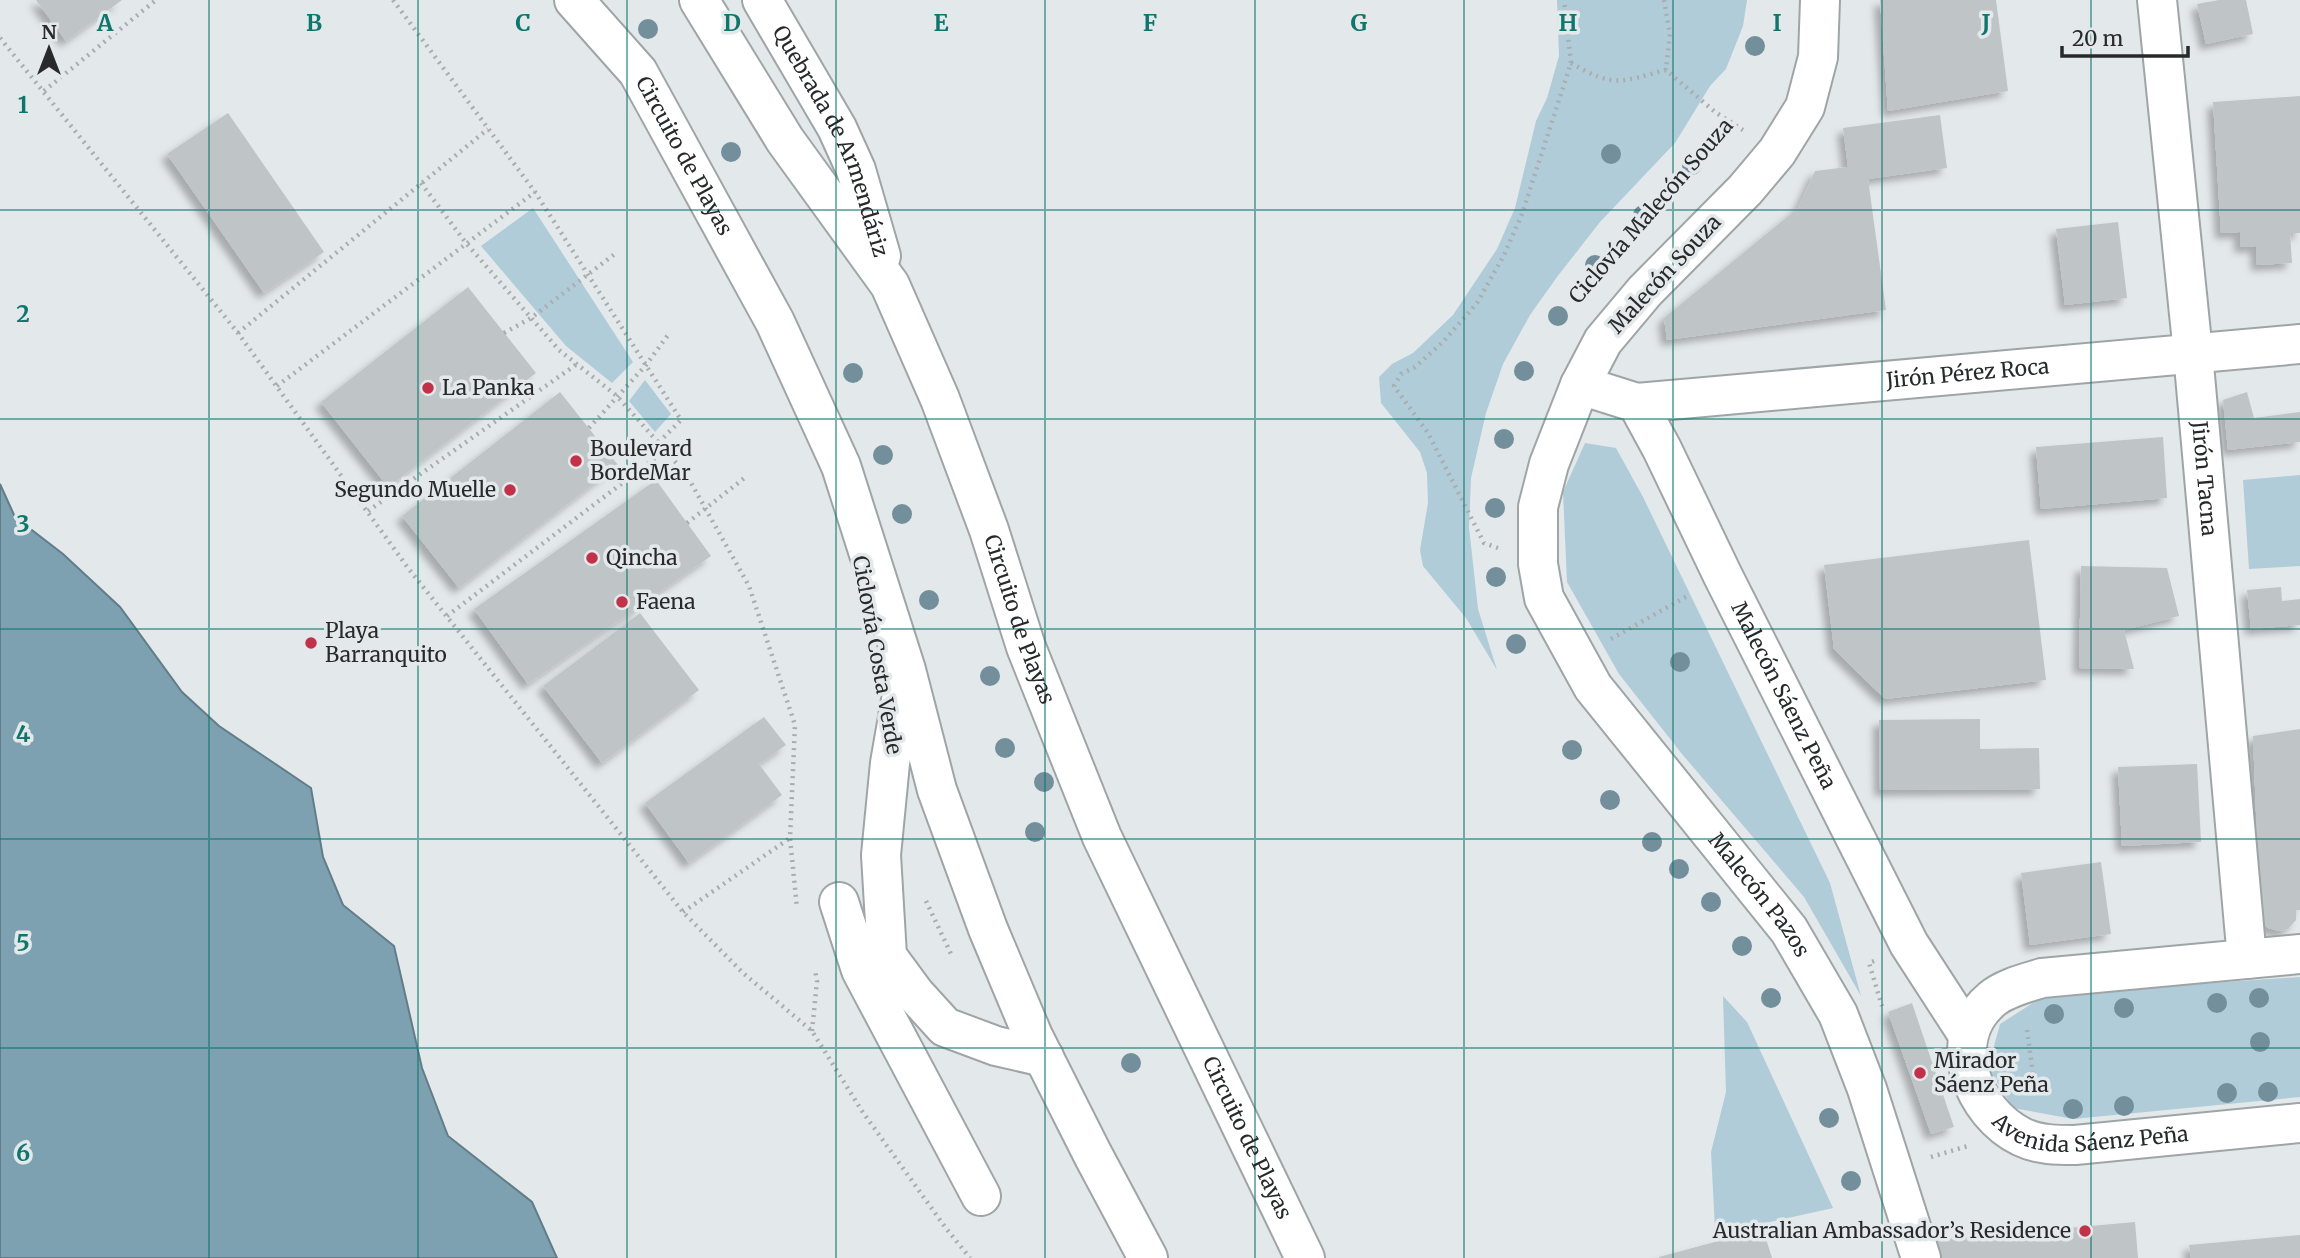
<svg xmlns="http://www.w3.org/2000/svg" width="2300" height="1258" font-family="Merriweather,serif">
	<defs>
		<filter id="shadow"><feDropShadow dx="-6" dy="6" stdDeviation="3.5" flood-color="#0004"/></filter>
	</defs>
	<rect width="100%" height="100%" fill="#e3e8eb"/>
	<g fill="#b0ccd8">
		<path d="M1557,0H1747L1743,26L1726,69L1710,86L1675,143L1600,222L1557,277L1530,315L1503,364L1486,413L1471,478L1469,527L1478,609L1497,670L1466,618L1423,566L1420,550L1428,503L1427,473L1420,452L1381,403L1379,377L1392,364L1413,353L1453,315L1497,249L1515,208L1536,121L1547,98L1559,56Z"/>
		<path d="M533,208L633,362L612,383L566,346L481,246Z"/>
		<path d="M645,380L671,414L655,432L629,401Z"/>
		<path d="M1585,443L1616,448L1643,497L1830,883L1861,996L1804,897L1682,754L1619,674L1567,582L1563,492Z"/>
		<path d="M2300,475V566L2249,569L2243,480Z"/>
		<path d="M2300,977V1097L2073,1119L2013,1108L1988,1068L2000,1024L2047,994Z"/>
		<path d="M1723,996L1747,1022L1833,1208L1770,1222L1715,1229L1711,1152L1726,1092Z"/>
	</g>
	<path fill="#7da1b0" stroke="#637d88" stroke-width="2" d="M0,484L15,517L63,554L120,607L182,692L219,726L311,788L323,857L343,905L394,946L422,1068L448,1136L532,1202L557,1258H0Z"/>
	<g fill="#bfc4c7" filter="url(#shadow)">
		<path d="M36,0H122L66,41Z"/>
		<path d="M1880,0H1996L2008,91L1888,111Z"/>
		<path d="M2219,0H2246L2253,34L2206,44L2197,4Z"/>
		<path d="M2300,96V233H2290L2292,263L2257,265L2256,246L2240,247V232L2221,233L2213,102Z"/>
		<path d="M228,113L324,252L264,293L167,154Z"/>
		<path d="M1940,115L1947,168L1868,179L1886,310L1667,340L1664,318L1798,208L1815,171L1848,167L1843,128Z"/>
		<path d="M2118,222L2127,298L2065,305L2056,229Z"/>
		<path d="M468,287L536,373L388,487L321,402Z"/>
		<path d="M560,392L618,465L459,588L402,516Z"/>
		<path d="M2247,392L2254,418L2300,412V442L2228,450L2223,400Z"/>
		<path d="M2163,437L2167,498L2041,509L2036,447Z"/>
		<path d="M656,480L711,556L528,684L474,609Z"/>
		<path d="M2029,540L2046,680L1885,699L1834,649L1824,565Z"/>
		<path d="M2081,566L2167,568L2179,616L2124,630L2134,669L2079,668Z"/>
		<path d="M2281,587L2282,601L2300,599V625L2251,629L2247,590Z"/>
		<path d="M640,613L699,690L602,763L543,686Z"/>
		<path d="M764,717L786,745L759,764L782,795L689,863L645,803Z"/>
		<path d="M1980,719V749L2039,748L2040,789L1880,790L1879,720Z"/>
		<path d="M2300,729V910H2296V920L2288,929L2279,931L2268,928L2262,923L2260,914L2253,736Z"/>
		<path d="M2197,764L2201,842L2122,846L2118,767Z"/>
		<path d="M2101,862L2111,934L2030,945L2021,873Z"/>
		<path d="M1912,1003L1954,1127L1931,1134L1888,1012Z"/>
		<path d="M2135,1222L2138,1258H1939L1934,1240Z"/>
		<path d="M1763,1229L1772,1258H1659V1257Z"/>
		<path d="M2300,1235V1258H2191L2189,1245Z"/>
	</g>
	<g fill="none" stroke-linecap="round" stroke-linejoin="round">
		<defs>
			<g id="minor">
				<path id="s1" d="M1820,0L1818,57L1805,107L1777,152L1745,190L1645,291L1603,341L1580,385L1549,464L1538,507V564L1544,598L1593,687L1789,930L1838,1014L1867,1089L1921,1258"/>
				<path id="s2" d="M2157,0L2193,353L2247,959"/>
				<path id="s3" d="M1580,385L1637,403L1662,449L1723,576L1909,944L1968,1035"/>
				<path id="s4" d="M1637,403L2300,344"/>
				<path d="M839,902L861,970L981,1196"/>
				<path id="s5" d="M2300,954L2042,978C2026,983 2005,988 1992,999C1943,1040 1973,1113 2022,1137C2038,1145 2058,1145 2075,1145L2300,1123"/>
			</g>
			<g id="highway">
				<path id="s6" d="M574,0L638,72L775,322L841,466L906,670L937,790L988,929L1033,1036L1093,1155L1148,1258"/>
				<path id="s7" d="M699,0L785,140L890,285L940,399L989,530L1026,647L1102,837L1305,1258"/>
				<path id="s8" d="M762,0L837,128L856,170L881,256"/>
				<path d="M904,683L890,763L881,855L887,956L915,994L945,1027L996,1046L1044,1057"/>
			</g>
		</defs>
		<use href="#minor" stroke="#9fa5a7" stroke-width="42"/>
		<use href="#highway" stroke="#9fa5a7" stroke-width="42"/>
		<g stroke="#a9adaf" stroke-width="4.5" stroke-dasharray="2 5" stroke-linecap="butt">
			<path d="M393,0L535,192L681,420L659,442"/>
			<path d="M1664,0L1670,34L1666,70"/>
			<path d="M0,38L238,333L408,568L683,912L743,973L812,1031L862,1111L945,1227L970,1258"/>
			<path d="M1571,63C1614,88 1620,82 1666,70L1715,112L1743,130"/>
			<path d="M44,91L156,0"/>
			<path d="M421,183L466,243L559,350L617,396L686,474L749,586L795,725L790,838L797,908"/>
			<path d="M238,333L488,129"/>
			<path d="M504,333L531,318L616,253"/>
			<path d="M277,386L535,192"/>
			<path d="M589,428L646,365L668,335"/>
			<path d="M368,511L577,364"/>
			<path d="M687,523L747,476"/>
			<path d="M1498,548L1484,543L1428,433L1394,386L1401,374L1415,367L1443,342L1477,303L1504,255L1522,214L1571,63L1564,0"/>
			<path d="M447,616L666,450"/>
			<path d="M1611,639L1689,595"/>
			<path d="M926,901L952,956"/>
			<path d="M683,912L790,838"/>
			<path d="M1874,961L1869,963L1882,1006"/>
			<path d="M2027,1030L2036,1096"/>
			<path d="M812,1031L817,981L815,970"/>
			<path d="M1931,1157L1968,1146"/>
		</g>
		<use href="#minor" stroke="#fff" stroke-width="38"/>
		<use href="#highway" stroke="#fff" stroke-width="38"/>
	</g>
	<g fill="#728f9b">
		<circle cx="648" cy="29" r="10"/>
		<circle cx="1755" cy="46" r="10"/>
		<circle cx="731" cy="152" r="10"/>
		<circle cx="1611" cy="154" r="10"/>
		<circle cx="1692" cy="165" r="10"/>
		<circle cx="1643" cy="215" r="10"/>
		<circle cx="1595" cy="265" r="10"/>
		<circle cx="1558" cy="316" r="10"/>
		<circle cx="1524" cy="371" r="10"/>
		<circle cx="853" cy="373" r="10"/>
		<circle cx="1504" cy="439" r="10"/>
		<circle cx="883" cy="455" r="10"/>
		<circle cx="1495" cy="508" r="10"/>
		<circle cx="902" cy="514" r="10"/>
		<circle cx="1496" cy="577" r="10"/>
		<circle cx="929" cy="600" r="10"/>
		<circle cx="1516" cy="644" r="10"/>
		<circle cx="1680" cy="662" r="10"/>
		<circle cx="990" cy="676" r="10"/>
		<circle cx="1005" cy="748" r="10"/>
		<circle cx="1572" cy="750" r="10"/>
		<circle cx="1044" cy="782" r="10"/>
		<circle cx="1610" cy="800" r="10"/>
		<circle cx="1035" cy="832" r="10"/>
		<circle cx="1652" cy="842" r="10"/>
		<circle cx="1679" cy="869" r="10"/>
		<circle cx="1711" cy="902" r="10"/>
		<circle cx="1742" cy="946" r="10"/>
		<circle cx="1771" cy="998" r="10"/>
		<circle cx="2259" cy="998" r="10"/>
		<circle cx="2217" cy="1003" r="10"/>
		<circle cx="2124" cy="1008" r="10"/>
		<circle cx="2054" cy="1014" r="10"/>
		<circle cx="2260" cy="1042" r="10"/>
		<circle cx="1131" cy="1063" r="10"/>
		<circle cx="2268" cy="1092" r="10"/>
		<circle cx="2227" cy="1093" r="10"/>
		<circle cx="2124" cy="1106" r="10"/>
		<circle cx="2073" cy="1109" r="10"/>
		<circle cx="1829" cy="1118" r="10"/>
		<circle cx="1851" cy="1181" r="10"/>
	</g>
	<path fill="none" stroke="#0f766e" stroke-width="2" stroke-opacity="0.55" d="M209,0V1258M418,0V1258M627,0V1258M836,0V1258M1045,0V1258M1255,0V1258M1464,0V1258M1673,0V1258M1882,0V1258M2091,0V1258M0,210H2300M0,419H2300M0,629H2300M0,839H2300M0,1048H2300"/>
	<g fill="#c13149" stroke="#e3e8eb" stroke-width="2.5">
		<circle cx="428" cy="388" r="7"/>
		<circle cx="576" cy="461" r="7"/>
		<circle cx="510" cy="490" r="7"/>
		<circle cx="592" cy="558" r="7"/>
		<circle cx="622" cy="602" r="7"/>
		<circle cx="311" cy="643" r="7"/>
		<circle cx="1920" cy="1073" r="7"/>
		<circle cx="2085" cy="1231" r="7"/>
	</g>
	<g text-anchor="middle" stroke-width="7" stroke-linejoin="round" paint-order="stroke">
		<g font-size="21" fill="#27292a" stroke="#e3e8eb">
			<text dy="7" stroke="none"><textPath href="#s8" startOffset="158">Quebrada de Armendáriz</textPath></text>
			<text dy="7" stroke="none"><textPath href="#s6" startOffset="192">Circuito de Playas</textPath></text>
			<text transform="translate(1651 211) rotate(-49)" y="7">Ciclovía Malecón Souza</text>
			<text transform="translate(1665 274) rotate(-47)" y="7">Malecón Souza</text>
			<text dy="7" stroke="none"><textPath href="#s4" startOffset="332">Jirón Pérez Roca</textPath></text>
			<text dy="7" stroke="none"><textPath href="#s2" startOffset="481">Jirón Tacna</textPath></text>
			<text dy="7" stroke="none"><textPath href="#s7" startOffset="702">Circuito de Playas</textPath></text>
			<text transform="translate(877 655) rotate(80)" y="7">Ciclovía Costa Verde</text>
			<text dy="7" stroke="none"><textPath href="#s3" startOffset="387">Malecón Sáenz Peña</textPath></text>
			<text dy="7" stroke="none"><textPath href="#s1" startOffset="1057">Malecón Pazos</textPath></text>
			<text dy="7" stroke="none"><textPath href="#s5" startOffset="548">Avenida Sáenz Peña</textPath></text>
			<text dy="7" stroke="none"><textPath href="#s7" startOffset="1269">Circuito de Playas</textPath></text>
		</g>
		<g font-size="21" fill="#27292a" stroke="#e3e8eb" text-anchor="start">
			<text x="442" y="395">La Panka</text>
			<text x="590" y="456">Boulevard<tspan x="590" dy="24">BordeMar</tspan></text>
			<text x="496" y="497" text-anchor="end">Segundo Muelle</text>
			<text x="606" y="565">Qincha</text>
			<text x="636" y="609">Faena</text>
			<text x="325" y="638">Playa<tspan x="325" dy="24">Barranquito</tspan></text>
			<text x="1934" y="1068">Mirador<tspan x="1934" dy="24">Sáenz Peña</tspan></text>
			<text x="2071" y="1238" text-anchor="end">Australian Ambassador’s Residence</text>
		</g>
	</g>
	<g font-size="23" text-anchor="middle" font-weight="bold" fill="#0f766e" stroke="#e3e8eb" stroke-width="7" stroke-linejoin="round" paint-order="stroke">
		<text x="105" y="31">A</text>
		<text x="314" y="31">B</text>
		<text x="523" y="31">C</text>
		<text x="732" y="31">D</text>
		<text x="941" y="31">E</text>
		<text x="1150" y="31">F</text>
		<text x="1359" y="31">G</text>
		<text x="1568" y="31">H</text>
		<text x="1777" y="31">I</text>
		<text x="1986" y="31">J</text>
		<text x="23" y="113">1</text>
		<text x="23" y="322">2</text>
		<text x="23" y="532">3</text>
		<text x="23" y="742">4</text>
		<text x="23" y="951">5</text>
		<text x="23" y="1161">6</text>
	</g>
	<g transform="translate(49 49)" stroke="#e3e8eb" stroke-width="5" paint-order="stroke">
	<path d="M0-5L12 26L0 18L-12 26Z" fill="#27292a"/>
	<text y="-10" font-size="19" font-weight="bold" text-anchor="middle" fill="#27292a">N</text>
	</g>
	<path d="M2062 46v10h126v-10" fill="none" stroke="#27292a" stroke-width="3.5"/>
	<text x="2072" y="46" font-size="21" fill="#27292a" stroke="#e3e8eb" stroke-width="5" paint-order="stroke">20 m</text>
</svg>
